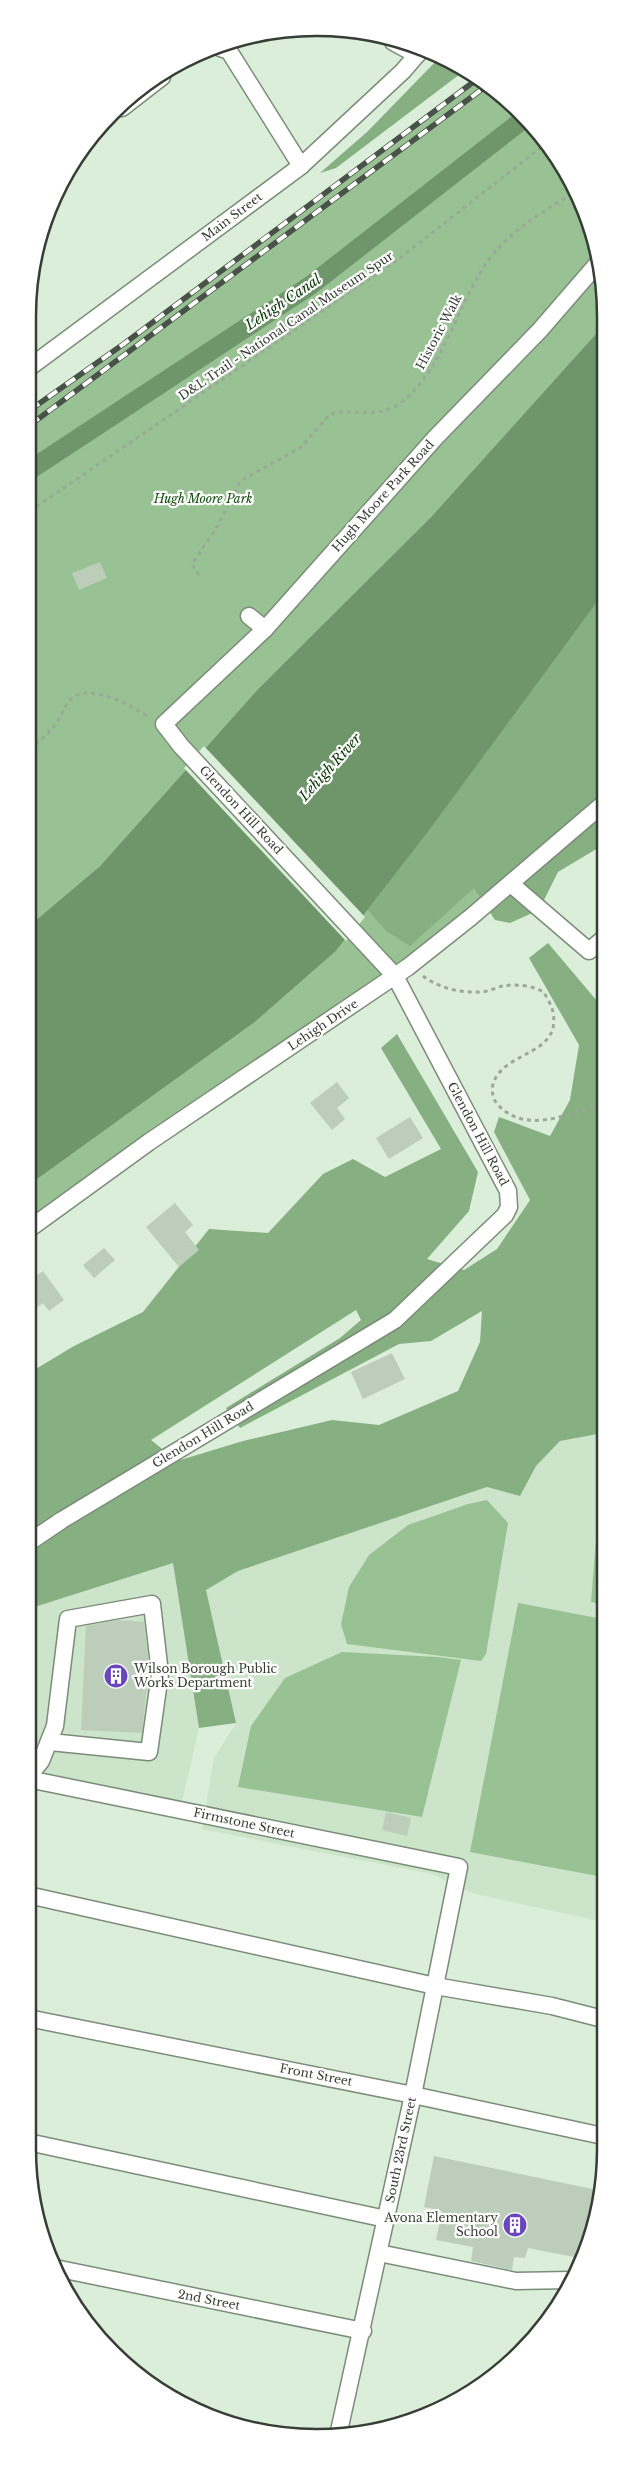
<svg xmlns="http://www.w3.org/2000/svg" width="633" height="2465" font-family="'Libre Baskerville',serif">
	<rect width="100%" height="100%" fill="#dbeed9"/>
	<g fill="#cce4c9">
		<path d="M603,1433V1922L472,1893L432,1874L202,1829L214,1758L236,1723L206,1590L238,1571L487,1487L520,1496L536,1466L560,1441Z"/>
		<path d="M173,1563L199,1728L180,1810L28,1779V1609Z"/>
	</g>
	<g fill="#99c294">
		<path d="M476,80L521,112L576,189L603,279V326L431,517L259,688L100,866L29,926L30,410L125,343Z"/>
		<path d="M603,594V804L471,917L29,1229V1185L255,1022L336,951L428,832Z"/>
		<path d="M603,1454V1604L591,1602Z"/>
		<path d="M487,1500L508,1523L486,1654L481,1661L347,1644L341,1624L349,1587L369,1555L408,1525L468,1504Z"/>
		<path d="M518,1603L603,1619V1877L470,1852Z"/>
		<path d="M342,1652L438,1657L461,1660L422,1817L238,1787L251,1726L285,1678Z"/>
	</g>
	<g fill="#86af82" fill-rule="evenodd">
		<path d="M441,56L464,71L336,168L320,173L367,132Z"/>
		<path d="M603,594V845L558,872L539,910L510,923L495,920L474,888L410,946L386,931L368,910L428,832Z"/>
		<path d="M548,943L603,1008V1433L560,1441L536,1466L520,1496L487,1487L238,1571L206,1590L236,1723L199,1728L173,1563L28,1609L29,1373L74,1346L143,1312L209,1229L268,1233L323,1174L353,1159L385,1177L441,1149L381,1048L397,1034L478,1172L469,1211L427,1259L464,1270L497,1249L530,1200L494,1132L499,1117L550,1136L570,1100L579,1045L529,958ZM356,1310L361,1320L340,1338L226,1408L240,1428L399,1344L431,1341L482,1311L480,1342L458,1391L379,1425L332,1420L243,1441L177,1461L151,1440Z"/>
	</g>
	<path fill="#6e966a" d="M603,326V594L428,832L336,951L255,1022L29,1185V926L100,866L259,688L431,517Z"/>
	<path fill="#dbeed9" d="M204,746L365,917L346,941L184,768Z"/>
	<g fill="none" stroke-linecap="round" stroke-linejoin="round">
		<path stroke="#6e966a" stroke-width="19" d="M30,470L311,285L525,118"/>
	</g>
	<g fill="#bcceba">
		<path d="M100,562L107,578L79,590L72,573Z"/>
		<path d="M337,1082L349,1098L337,1108L345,1119L332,1130L310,1103Z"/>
		<path d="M410,1117L423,1138L389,1159L376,1138Z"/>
		<path d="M175,1203L193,1225L185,1232L199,1250L179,1267L146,1227Z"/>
		<path d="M104,1248L115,1260L94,1278L83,1265Z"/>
		<path d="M43,1271L64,1300L49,1311L43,1303L29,1313V1281Z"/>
		<path d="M392,1353L405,1379L363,1399L351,1372Z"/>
		<path d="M117,1620L144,1622L149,1668L142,1733L81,1730L86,1626Z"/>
		<path d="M386,1812L411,1818L407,1836L382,1830Z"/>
		<path d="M434,2156L602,2191L579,2258L528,2248L525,2258L514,2257L512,2270L471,2261L473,2247L436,2240L442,2211L424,2207Z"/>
	</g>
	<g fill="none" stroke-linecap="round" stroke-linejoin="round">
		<defs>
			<g id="minor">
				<path d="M393,42L417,55"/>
				<path d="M220,48L229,51L301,166"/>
				<path d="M122,108L162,77"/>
				<path d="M30,367L301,166L403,71L421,50"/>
				<path d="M249,616L265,629"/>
				<path d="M511,884L589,951L603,939"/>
				<path d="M29,1229L149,1142L408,967L471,917L603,804"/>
				<path d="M28,1543L62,1520L395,1320L505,1215L509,1207L508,1191L395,976L181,746L164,724L265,629L436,437L540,330L598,263"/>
				<path d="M28,1777L41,1761L55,1726L68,1619L152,1604L160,1674L149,1752L50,1742"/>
				<path d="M28,1779L459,1867L413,2095L339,2431"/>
				<path d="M28,1895L435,1986L552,2006L603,2019"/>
				<path d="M28,2018L413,2095L603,2136"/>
				<path d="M28,2142L386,2219"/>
				<path d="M379,2253L516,2281L571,2280"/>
				<path d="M55,2268L363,2331"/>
			</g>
		</defs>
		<use href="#minor" stroke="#7b8c79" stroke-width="19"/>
		<g stroke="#9ba999" stroke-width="3" stroke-dasharray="4 4" stroke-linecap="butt">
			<path d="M30,511L400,258L544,145"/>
			<path d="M199,575L192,564L217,527L240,481L300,448L330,414C348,409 368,416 386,410C438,392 458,299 490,258C513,228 545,211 576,191"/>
			<path d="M29,749C39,742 47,735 55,725C61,717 64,706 71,699C89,681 132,707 150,717"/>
			<path d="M423,976C439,988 460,993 480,992C488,992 495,988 502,986C514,984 533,985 543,992C547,996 552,1007 553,1012C561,1054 509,1051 495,1079C490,1088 492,1100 500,1107C528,1134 572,1114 603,1101"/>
		</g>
		<use href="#minor" stroke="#fff" stroke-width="16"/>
		<defs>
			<g id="rail">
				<path d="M30,410L125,343L476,80"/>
				<path d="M30,425L485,87"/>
			</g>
		</defs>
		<use href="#rail" stroke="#495248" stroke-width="5.5"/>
		<use href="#rail" stroke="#fff" stroke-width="4" stroke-dasharray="11" stroke-linecap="butt"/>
	</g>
	<defs>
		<symbol id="building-disc" viewBox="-11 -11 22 22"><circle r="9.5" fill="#6945be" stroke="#fff"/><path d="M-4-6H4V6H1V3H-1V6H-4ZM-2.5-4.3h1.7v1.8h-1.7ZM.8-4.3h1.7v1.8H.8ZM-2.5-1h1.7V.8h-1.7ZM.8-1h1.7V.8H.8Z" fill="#fff"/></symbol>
	</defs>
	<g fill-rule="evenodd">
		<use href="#building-disc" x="102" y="1662" width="28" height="28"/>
		<use href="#building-disc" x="501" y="2211" width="28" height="28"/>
	</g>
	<g text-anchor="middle" stroke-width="4.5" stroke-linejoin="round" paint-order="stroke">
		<g font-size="12" fill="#373e36" stroke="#fff">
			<text transform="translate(232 217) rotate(-37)" y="4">Main Street</text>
			<text transform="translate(286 326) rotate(-34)" y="4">D&amp;L Trail - National Canal Museum Spur</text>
			<text transform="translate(439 332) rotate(-62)" y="4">Historic Walk</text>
			<text transform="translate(383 496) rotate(-48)" y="4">Hugh Moore Park Road</text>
			<text transform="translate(241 810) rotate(47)" y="4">Glendon Hill Road</text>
			<text transform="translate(323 1025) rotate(-34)" y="4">Lehigh Drive</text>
			<text transform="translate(478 1134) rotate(62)" y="4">Glendon Hill Road</text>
			<text transform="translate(203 1435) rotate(-31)" y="4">Glendon Hill Road</text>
			<text transform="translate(244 1823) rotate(12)" y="4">Firmstone Street</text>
			<text transform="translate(316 2075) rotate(11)" y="4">Front Street</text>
			<text transform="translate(401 2150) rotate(-78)" y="4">South 23rd Street</text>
			<text transform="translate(209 2300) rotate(11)" y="4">2nd Street</text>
		</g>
		<g font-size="12" font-style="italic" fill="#124c0e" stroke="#fff">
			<text x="203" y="503">Hugh Moore Park</text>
		</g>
		<g font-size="12" fill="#373e36" stroke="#fff" text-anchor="start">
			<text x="134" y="1673">Wilson Borough Public<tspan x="134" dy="14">Works Department</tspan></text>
			<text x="498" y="2222" text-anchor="end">Avona Elementary<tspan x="498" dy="14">School</tspan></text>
		</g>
		<g font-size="14" font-style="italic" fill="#083406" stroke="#fff">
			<text transform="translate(283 302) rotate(-34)" y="5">Lehigh Canal</text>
			<text transform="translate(330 767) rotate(-48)" y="5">Lehigh River</text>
		</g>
	</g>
	<path d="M0 0H633V2465H0ZM316 36H317A280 280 0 0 1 597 316V2149A280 280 0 0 1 317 2429H316A280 280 0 0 1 36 2149V316A280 280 0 0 1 316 36Z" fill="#fff" fill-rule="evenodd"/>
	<path fill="none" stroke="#373e36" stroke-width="2.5" d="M316 36H317A280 280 0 0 1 597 316V2149A280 280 0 0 1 317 2429H316A280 280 0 0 1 36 2149V316A280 280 0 0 1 316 36Z"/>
</svg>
